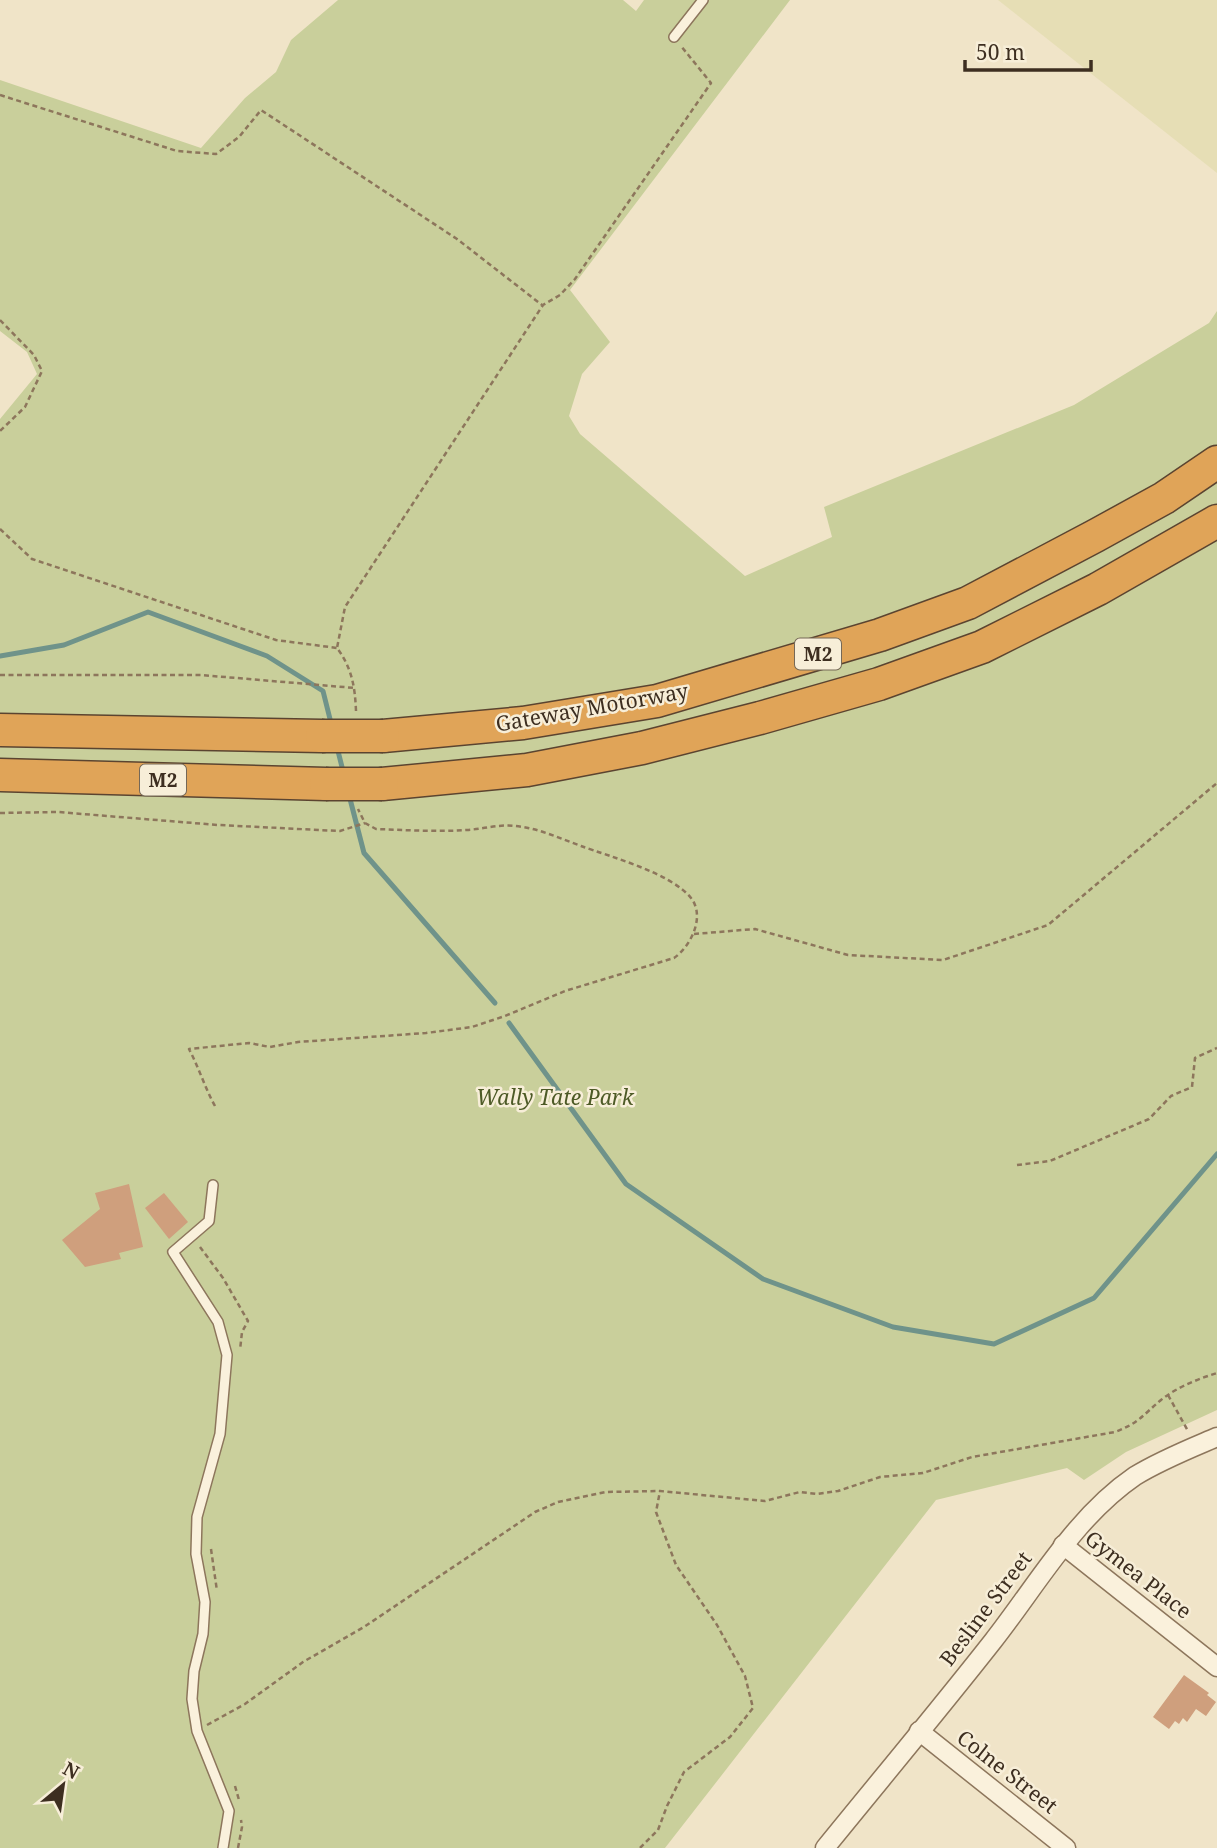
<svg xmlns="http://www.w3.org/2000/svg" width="1217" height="1848" font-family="'Noto Serif',serif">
	<rect width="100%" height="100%" fill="#f0e4c8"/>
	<path fill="#e6deb5" d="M998,0H1217V173Z"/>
	<path fill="#c9cf9b" d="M338,0H623L636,11L644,0H790L570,290L610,342L582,374L569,416L580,434L745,576L832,537L824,507L1074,405L1209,323L1217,311V1410L1126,1452L1084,1480L1067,1468L936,1500L665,1848H0V419L37,374L27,352L0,331V80L201,148L245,98L276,72L291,40Z"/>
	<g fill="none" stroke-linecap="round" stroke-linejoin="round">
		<g stroke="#6f938a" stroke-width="5">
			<path d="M0,656L64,645L148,612L267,656L323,691L332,727"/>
			<path d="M337,747L344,775"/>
			<path d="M349,795L364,853L495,1003"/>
			<path d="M509,1023L626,1184L763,1279L893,1327L994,1344L1094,1298L1217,1154"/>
		</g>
	</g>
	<g fill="#cf9f7d">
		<path d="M129,1184L143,1247L119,1253L121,1259L85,1267L62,1240L100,1209L95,1193Z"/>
		<path d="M164,1193L188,1222L169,1239L145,1208Z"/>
		<path d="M1184,1675L1209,1693L1207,1695L1216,1702L1206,1716L1196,1709L1187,1722L1183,1718L1179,1724L1175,1721L1169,1729L1153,1717Z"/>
	</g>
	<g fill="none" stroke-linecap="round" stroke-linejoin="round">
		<defs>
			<g id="lane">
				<path d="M674,37L703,0"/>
				<path d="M213,1185L209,1221L173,1252L218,1322L227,1355L220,1434L197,1517L196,1554L205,1602L203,1634L194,1671L192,1699L197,1731L229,1811L223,1848"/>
			</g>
			<g id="street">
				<path d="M1063,1545L1217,1667"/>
				<path d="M919,1731L1066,1848"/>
				<path d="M825,1848C881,1779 938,1711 993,1641C1037,1585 1075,1517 1135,1476C1161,1460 1189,1449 1217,1437"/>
			</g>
			<g id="highway">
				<path d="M0,730L322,736"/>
				<path d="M383,736L523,723L657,701L880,635L968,603L1095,536L1164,498L1217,462"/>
				<path d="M0,775L326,784"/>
				<path d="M382,784L527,770L642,748L760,718L879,684L982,647L1098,589L1217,521"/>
			</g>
		</defs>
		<use href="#lane" stroke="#8d765c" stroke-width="12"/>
		<use href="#street" stroke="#8d765c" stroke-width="21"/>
		<use href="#highway" stroke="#5b4430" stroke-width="35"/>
		<g stroke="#8d765c" stroke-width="2.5" stroke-dasharray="5 3.5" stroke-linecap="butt">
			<path d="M0,95L177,151L216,154L239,137L261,110L457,239L542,305"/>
			<path d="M0,320L34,355L42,371L25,407L0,431"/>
			<path d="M0,529L32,559L276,640L337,648"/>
			<path d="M0,675H201L355,688"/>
			<path d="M356,711C355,687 352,668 337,648L345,607L543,305L560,295L575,279L711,83L681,46"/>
			<path d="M0,813L58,812L218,825L340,831L365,823"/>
			<path d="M694,934L755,929L848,955L943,960L1048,925L1217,783"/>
			<path d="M215,1106C205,1088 199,1068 189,1049L249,1043L270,1047L298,1042L426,1033L472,1027L505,1016L565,991L674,958C690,947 706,917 691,898C671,873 611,857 581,846C559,838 538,828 515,826C499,824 483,829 467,830C437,832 406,830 376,829L365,823L358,809"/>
			<path d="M1017,1165L1050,1161L1149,1119L1171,1096L1192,1087L1195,1058L1217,1048"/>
			<path d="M200,1247L223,1278L248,1321L242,1332L240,1350"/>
			<path d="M1168,1395L1188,1431"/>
			<path d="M211,1549L217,1591"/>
			<path d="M207,1725L245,1704L303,1662L364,1627L535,1512L558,1502L606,1492L660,1491L765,1501L800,1492L817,1494L838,1491L880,1477L923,1473L972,1457L1115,1432C1139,1423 1143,1415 1161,1400C1177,1387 1198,1379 1217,1373"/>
			<path d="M235,1786L239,1800"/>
			<path d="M238,1848L242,1827L241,1820"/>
			<path d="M640,1848L658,1830L667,1806L684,1772L730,1737L753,1708L745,1676L717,1625L676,1565L656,1512L660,1491"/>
		</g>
		<use href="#lane" stroke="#faf1dc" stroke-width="9"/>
		<use href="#street" stroke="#faf1dc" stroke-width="18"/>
		<use href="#highway" stroke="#e0a458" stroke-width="32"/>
		<defs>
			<g id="highway-bridge">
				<path d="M322,736H383"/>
				<path d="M326,784H382"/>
			</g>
		</defs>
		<use href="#highway-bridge" stroke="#5b4430" stroke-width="35" stroke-linecap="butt"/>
		<use href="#highway-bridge" stroke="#e0a458" stroke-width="32"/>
	</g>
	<g text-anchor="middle" stroke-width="5" stroke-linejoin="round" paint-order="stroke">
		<g fill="#f7eed8" stroke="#756857" stroke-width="2">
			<rect x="795" y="638.5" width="46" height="31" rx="5"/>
			<rect x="140" y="764.5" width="46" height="31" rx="5"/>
		</g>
		<g font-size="19" font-weight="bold" fill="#3d2e20">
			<text x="818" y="661">M2</text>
			<text x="163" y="787">M2</text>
		</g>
		<g font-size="21" fill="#3d2e20" stroke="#f7eed8">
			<text transform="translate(592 708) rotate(-10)" y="7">Gateway Motorway</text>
			<text transform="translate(1138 1575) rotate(38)" y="7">Gymea Place</text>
			<text transform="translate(986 1609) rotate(-53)" y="7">Besline Street</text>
			<text transform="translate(1007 1772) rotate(38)" y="7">Colne Street</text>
		</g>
		<g font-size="21" font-style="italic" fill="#4d5a26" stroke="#f7eed8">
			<text x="555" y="1105">Wally Tate Park</text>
		</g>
	</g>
	<g transform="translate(63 1785) rotate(29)" stroke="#f7eed8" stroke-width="5" paint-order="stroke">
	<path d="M0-5L12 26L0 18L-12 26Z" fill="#3d2e20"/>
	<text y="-10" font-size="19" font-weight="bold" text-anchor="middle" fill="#3d2e20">N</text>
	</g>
	<path d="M965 60v10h126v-10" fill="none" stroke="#3d2e20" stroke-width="3.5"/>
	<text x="976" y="60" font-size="21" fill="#3d2e20" stroke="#f7eed8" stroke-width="5" paint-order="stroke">50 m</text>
</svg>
